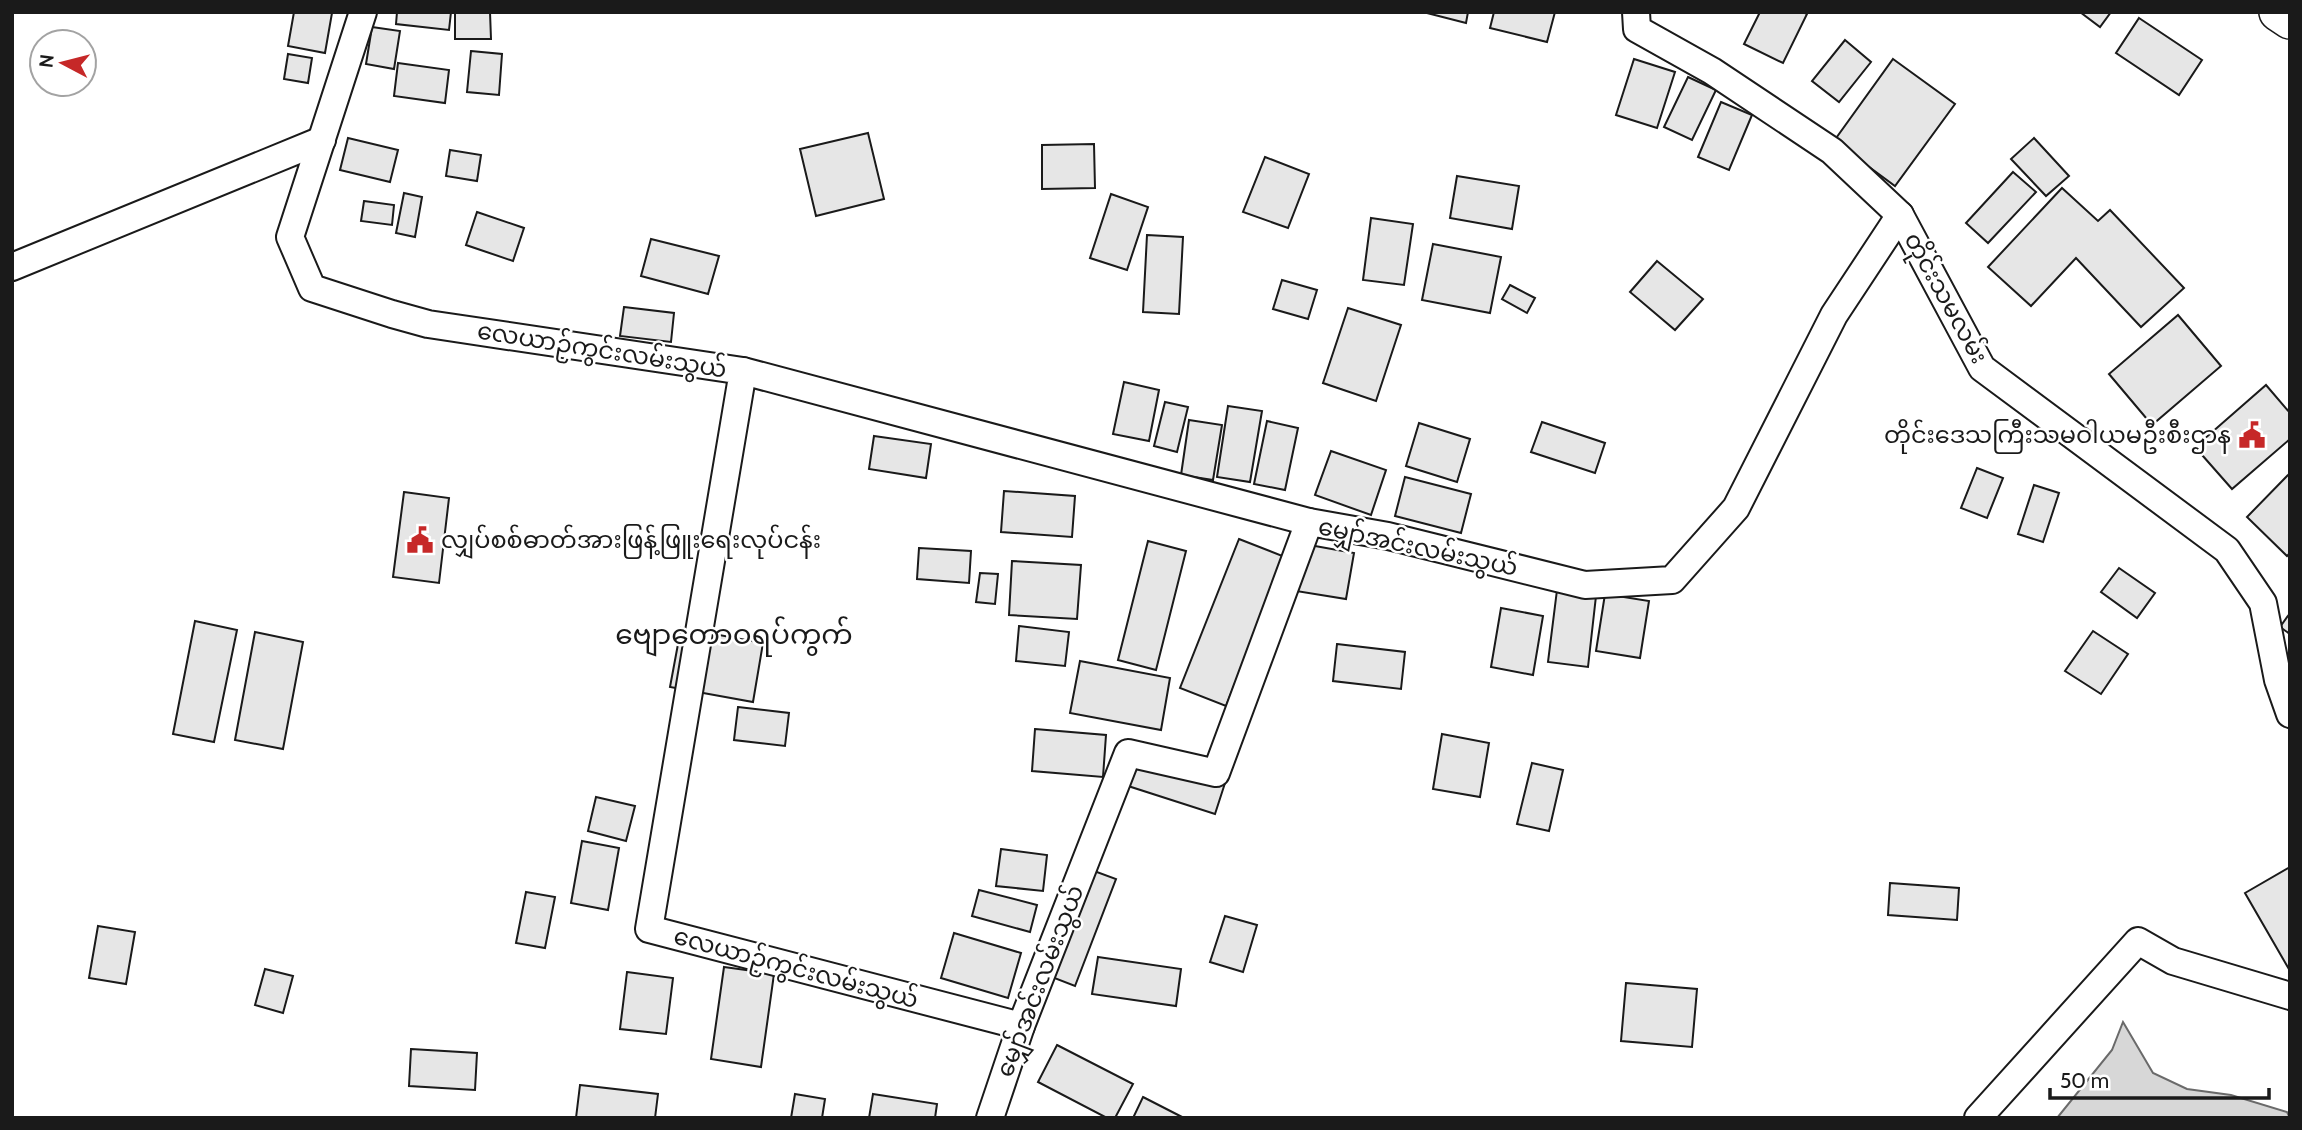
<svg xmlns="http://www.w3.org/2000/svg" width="2302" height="1130" font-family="Cabin,'Noto Sans Myanmar',sans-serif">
	<rect width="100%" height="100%" fill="#fff"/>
	<path fill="#d7d7d7" stroke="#6a6a6a" stroke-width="2" d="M2123,1022L2153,1073L2187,1089L2231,1095L2287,1112L2290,1118H2057L2112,1050Z"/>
	<g fill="#e6e6e6" stroke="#1a1a1a" stroke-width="2">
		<path d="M294,12L332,13L325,53L288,46Z"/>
		<path d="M397,12H451L449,30L396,24Z"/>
		<path d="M455,12H490L491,39H455Z"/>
		<path d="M1423,12H1468L1466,23Z"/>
		<path d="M1494,12H1555L1547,42L1490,28Z"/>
		<path d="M1760,12H1803L1807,14L1783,63L1744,44Z"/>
		<path d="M2080,12H2111L2100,27Z"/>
		<path d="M2139,18L2202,60L2179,95L2116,53Z"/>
		<path d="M372,27L400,31L394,69L366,64Z"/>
		<path d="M1845,40L1871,62L1839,102L1812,81Z"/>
		<path d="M471,51L502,54L499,95L467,92Z"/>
		<path d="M288,54L312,58L308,83L284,79Z"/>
		<path d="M1634,59L1675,72L1657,128L1616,115Z"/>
		<path d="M1893,59L1955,104L1895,186L1834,141Z"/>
		<path d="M398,63L449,70L445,103L394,96Z"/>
		<path d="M1688,77L1716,90L1692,140L1664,127Z"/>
		<path d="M1721,102L1752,115L1729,170L1698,157Z"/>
		<path d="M868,133L884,199L816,216L800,149Z"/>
		<path d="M348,138L398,150L390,182L340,170Z"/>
		<path d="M2034,138L2069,176L2046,196L2011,159Z"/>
		<path d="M1094,144L1095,188L1042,189V145Z"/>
		<path d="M450,150L481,155L477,181L446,176Z"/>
		<path d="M1265,157L1309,174L1288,228L1243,212Z"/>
		<path d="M2013,172L2036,192L1988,243L1966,223Z"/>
		<path d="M1457,176L1519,186L1512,229L1450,218Z"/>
		<path d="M2062,188L2098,221L2110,210L2184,288L2141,327L2076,258L2031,306L1988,267Z"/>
		<path d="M404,193L422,197L415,237L396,233Z"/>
		<path d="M1111,194L1148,207L1127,270L1090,258Z"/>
		<path d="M364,201L394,205L392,225L361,221Z"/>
		<path d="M477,212L524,228L513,261L466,245Z"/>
		<path d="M1371,218L1413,224L1404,285L1363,280Z"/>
		<path d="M1147,235L1183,237L1179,314L1143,312Z"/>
		<path d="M651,239L719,256L708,294L641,276Z"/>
		<path d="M1433,244L1501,257L1490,313L1422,300Z"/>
		<path d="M1657,261L1703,299L1675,330L1630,292Z"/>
		<path d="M1282,280L1317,290L1308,319L1273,309Z"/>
		<path d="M1510,285L1535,298L1527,313L1502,299Z"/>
		<path d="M624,307L674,313L671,342L620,336Z"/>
		<path d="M1348,308L1401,325L1376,401L1323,383Z"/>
		<path d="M2178,315L2221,366L2152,425L2109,374Z"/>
		<path d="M1124,382L1159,390L1149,441L1113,434Z"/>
		<path d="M2266,385L2290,413V439L2232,489L2195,447Z"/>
		<path d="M1165,402L1188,407L1177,452L1154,446Z"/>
		<path d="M1228,406L1262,411L1250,482L1217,477Z"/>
		<path d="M1189,420L1222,425L1213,480L1181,475Z"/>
		<path d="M1267,421L1298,428L1285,490L1254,484Z"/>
		<path d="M1542,422L1605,443L1595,473L1531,452Z"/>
		<path d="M1419,423L1470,439L1457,482L1406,466Z"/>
		<path d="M874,436L931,444L926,478L869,469Z"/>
		<path d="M1331,451L1386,470L1371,515L1315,495Z"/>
		<path d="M1977,468L2003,478L1987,518L1961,508Z"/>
		<path d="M2290,473V553L2287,556L2247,517Z"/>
		<path d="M1405,477L1471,494L1461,533L1395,516Z"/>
		<path d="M2034,485L2059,493L2043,542L2018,534Z"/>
		<path d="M1004,491L1075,496L1072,537L1001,532Z"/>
		<path d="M404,492L449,498L439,583L393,577Z"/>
		<path d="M1239,539L1285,557L1226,706L1180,688Z"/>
		<path d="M1148,541L1186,551L1156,670L1118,660Z"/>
		<path d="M1304,544L1354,553L1346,599L1296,591Z"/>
		<path d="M919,548L971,551L969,583L917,579Z"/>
		<path d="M1012,561L1081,565L1077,619L1009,615Z"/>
		<path d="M2119,568L2155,593L2137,618L2101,592Z"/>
		<path d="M980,573L998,574L995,604L976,602Z"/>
		<path d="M1558,582L1597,587L1588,667L1548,662Z"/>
		<path d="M1605,594L1649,601L1640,658L1596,651Z"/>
		<path d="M1501,608L1543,616L1533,675L1491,667Z"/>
		<path d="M2290,613V634L2280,627Z"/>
		<path d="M195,621L237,630L214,742L173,734Z"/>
		<path d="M1019,626L1069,632L1065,666L1016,661Z"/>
		<path d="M681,628L763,643L753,702L670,687Z"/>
		<path d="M2093,631L2128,654L2101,694L2065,671Z"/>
		<path d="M255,632L303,642L283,749L235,740Z"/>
		<path d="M1337,644L1405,652L1401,689L1333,681Z"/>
		<path d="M1080,661L1170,678L1161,730L1070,713Z"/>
		<path d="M738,707L789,713L785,746L734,740Z"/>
		<path d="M1035,729L1106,735L1103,777L1032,771Z"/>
		<path d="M1442,734L1489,743L1480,797L1433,789Z"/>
		<path d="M1136,751L1226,780L1215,814L1125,785Z"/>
		<path d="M1532,763L1563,770L1549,831L1517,824Z"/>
		<path d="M596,797L635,806L626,841L588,831Z"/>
		<path d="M582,841L619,848L608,910L571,903Z"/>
		<path d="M1001,849L1047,855L1043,891L996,886Z"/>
		<path d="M2290,867V971L2245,893Z"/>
		<path d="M1086,868L1116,879L1075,986L1044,974Z"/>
		<path d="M1890,883L1959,888L1957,920L1888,915Z"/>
		<path d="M979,890L1037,905L1030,932L972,916Z"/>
		<path d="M526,892L555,897L545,948L516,943Z"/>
		<path d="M1225,916L1257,925L1243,972L1210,962Z"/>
		<path d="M98,926L135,932L126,984L89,978Z"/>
		<path d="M954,933L1021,953L1008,998L941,978Z"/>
		<path d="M1098,957L1181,969L1176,1006L1092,994Z"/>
		<path d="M724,967L774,974L761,1067L711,1059Z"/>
		<path d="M265,969L293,976L283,1013L255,1005Z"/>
		<path d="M627,972L673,978L666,1034L620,1029Z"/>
		<path d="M1626,983L1697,989L1692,1047L1621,1041Z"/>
		<path d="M1057,1045L1133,1084L1115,1118H1107L1038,1082Z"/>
		<path d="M411,1049L477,1053L475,1090L409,1086Z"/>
		<path d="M580,1085L658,1094L655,1118H576Z"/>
		<path d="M795,1094L825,1099L822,1118H791Z"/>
		<path d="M873,1094L937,1104L935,1118H869Z"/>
		<path d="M1143,1097L1184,1118H1133Z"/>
	</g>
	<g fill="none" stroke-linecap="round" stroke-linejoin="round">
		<defs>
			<g id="street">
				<path d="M363,12L290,237L312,288L392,314L428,324L743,371L649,929L1021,1026"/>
				<path d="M1636,12L1637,29L1712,71L1832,151L1900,215L1982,368L2227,550L2263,603L2278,680L2290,714"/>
				<path d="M12,267L322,140"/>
				<path d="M743,371L1309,522"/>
				<path d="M990,1118L1021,1026L1128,753L1216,773L1309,522L1388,536L1585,585L1672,580L1736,508L1834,315L1900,215"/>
				<path d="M1978,1118L2138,941L2173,961L2290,996"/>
			</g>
			<path id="secondary" d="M2278,12L2290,20"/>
		</defs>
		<use href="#street" stroke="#1a1a1a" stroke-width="30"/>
		<use href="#secondary" stroke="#1a1a1a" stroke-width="40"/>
		<use href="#street" stroke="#fff" stroke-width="26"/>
		<use href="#secondary" stroke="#fff" stroke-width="37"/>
	</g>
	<defs>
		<symbol id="civic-bare" viewBox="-9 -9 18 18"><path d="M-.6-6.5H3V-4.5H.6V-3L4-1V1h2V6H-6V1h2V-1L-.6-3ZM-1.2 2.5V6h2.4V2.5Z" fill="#c62828" stroke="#fff" stroke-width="2.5" paint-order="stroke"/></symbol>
	</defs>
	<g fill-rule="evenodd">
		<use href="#civic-bare" x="2233" y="416" width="38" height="38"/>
		<use href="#civic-bare" x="401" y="521" width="38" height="38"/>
	</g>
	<g text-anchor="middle" stroke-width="5" stroke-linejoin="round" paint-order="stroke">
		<g font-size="24" fill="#1a1a1a" stroke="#fff">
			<text transform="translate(1946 298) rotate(61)" y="8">တိုင်းသမလမ်း</text>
			<text transform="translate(602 350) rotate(9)" y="8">လေယာဉ်ကွင်းလမ်းသွယ်</text>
			<text transform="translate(1418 547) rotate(12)" y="8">မျှော်အင်းလမ်းသွယ်</text>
			<text transform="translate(796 968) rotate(15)" y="8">လေယာဉ်ကွင်းလမ်းသွယ်</text>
			<text transform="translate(1040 981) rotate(-69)" y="8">မျှော်အင်းလမ်းသွယ်</text>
		</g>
		<g font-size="24" fill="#1a1a1a" stroke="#fff" text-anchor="end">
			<text x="2231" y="443">တိုင်းဒေသကြီးသမဝါယမဦးစီးဌာန</text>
			<text x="441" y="548" text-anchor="start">လျှပ်စစ်ဓာတ်အားဖြန့်ဖြူးရေးလုပ်ငန်း</text>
		</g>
		<g font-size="28" fill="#1a1a1a" stroke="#fff">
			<text x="734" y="644">ဗျောတောဝရပ်ကွက်</text>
		</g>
	</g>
	<rect width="2302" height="1130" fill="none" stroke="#1a1a1a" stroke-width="28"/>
	<g transform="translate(63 63) rotate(277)"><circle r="33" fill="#ffffff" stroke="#a3a3a3" stroke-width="2"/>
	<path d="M0-5L12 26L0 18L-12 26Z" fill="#c62828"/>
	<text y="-10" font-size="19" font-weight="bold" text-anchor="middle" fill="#1a1a1a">N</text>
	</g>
	<path d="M2050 1088v10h219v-10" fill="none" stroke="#1a1a1a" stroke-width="3.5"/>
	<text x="2060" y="1088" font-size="21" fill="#1a1a1a" stroke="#ffffff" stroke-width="5" paint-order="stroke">50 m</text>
</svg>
